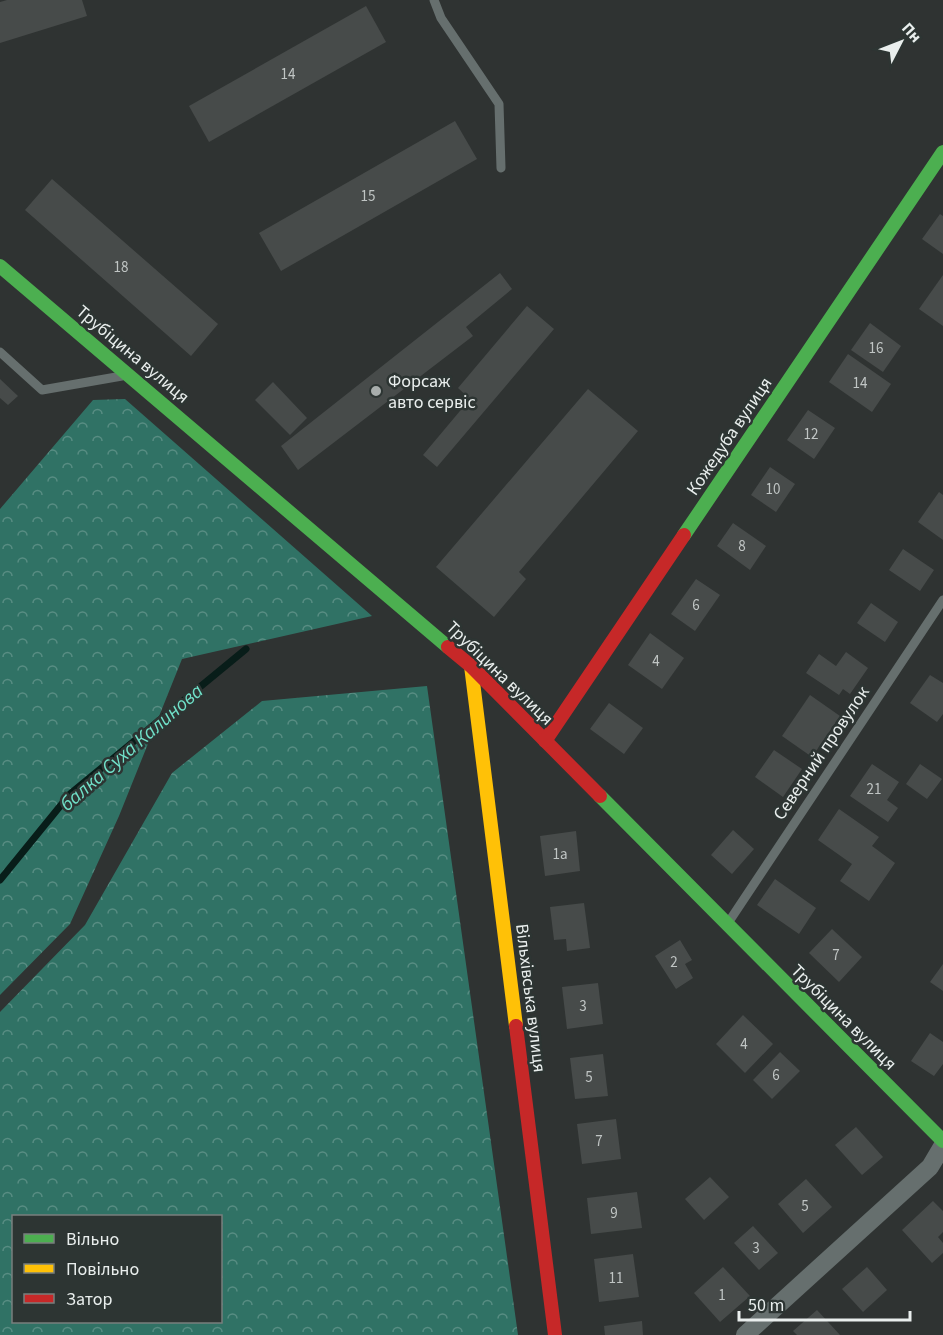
<svg xmlns="http://www.w3.org/2000/svg" width="943" height="1335" font-family="'Source Sans 3',sans-serif">
	<defs>
		<pattern id="forest-crowns" width="20" height="18" patternUnits="userSpaceOnUse" patternTransform="scale(1.5)"><rect width="20" height="18" fill="#307265"/><path d="M2 6a3 3 0 1 1 6 0M12 15a3 3 0 1 1 6 0" fill="none" stroke="#588d83"/></pattern>
	</defs>
	<rect width="100%" height="100%" fill="#2f3332"/>
	<g fill="url(#forest-crowns)" fill-rule="evenodd">
		<path d="M125,399L372,616L182,659L119,816L70,924L0,995V509L93,400Z"/>
		<path d="M427,686L518,1335H0V1012L85,925L172,773L262,701ZM220,1216V1322H14V1216Z"/>
	</g>
	<g fill="none" stroke-linecap="round" stroke-linejoin="round">
		<path stroke="#081d19" stroke-width="7" d="M0,880L70,794L246,649"/>
	</g>
	<g fill="#474b4a">
		<path d="M7,0H82L87,16L0,43V2Z"/>
		<path d="M366,6L386,42L209,142L189,106Z"/>
		<path d="M455,121L477,159L281,271L259,233Z"/>
		<path d="M52,179L218,324L191,356L25,210Z"/>
		<path d="M940,214L943,216V254L922,239Z"/>
		<path d="M500,273L512,289L466,327L473,336L298,470L281,446Z"/>
		<path d="M943,275V326L919,309Z"/>
		<path d="M527,306L554,329L437,467L423,455L470,399L458,388Z"/>
		<path d="M870,323L901,346L883,372L851,350Z"/>
		<path d="M848,354L891,384L872,412L829,382Z"/>
		<path d="M0,379L18,396L8,405L0,398Z"/>
		<path d="M273,382L307,418L290,435L255,400Z"/>
		<path d="M588,389L638,431L519,572L526,579L494,617L436,567Z"/>
		<path d="M808,410L835,428L814,459L787,440Z"/>
		<path d="M770,467L795,484L776,512L751,495Z"/>
		<path d="M939,492L943,495V540L918,522Z"/>
		<path d="M733,523L766,546L750,570L717,546Z"/>
		<path d="M903,549L934,570L920,591L889,570Z"/>
		<path d="M696,579L720,595L695,631L671,614Z"/>
		<path d="M871,603L898,622L885,642L857,623Z"/>
		<path d="M650,633L684,658L662,689L628,665Z"/>
		<path d="M846,652L868,668L850,694L843,689L839,695L806,673L819,654L836,666Z"/>
		<path d="M930,675L943,683V714L937,722L910,703Z"/>
		<path d="M810,695L840,716L812,757L782,736Z"/>
		<path d="M609,703L643,728L624,754L590,729Z"/>
		<path d="M774,750L802,769L783,797L755,777Z"/>
		<path d="M872,764L899,782L887,800L898,808L888,822L850,796Z"/>
		<path d="M920,764L942,779L927,799L906,784Z"/>
		<path d="M839,809L879,837L872,846L895,863L869,901L840,881L852,864L818,840Z"/>
		<path d="M733,830L754,849L732,874L711,855Z"/>
		<path d="M576,831L580,871L545,876L540,836Z"/>
		<path d="M775,879L816,908L799,934L757,905Z"/>
		<path d="M584,903L590,948L567,951L566,939L554,940L550,907Z"/>
		<path d="M832,929L862,957L839,982L809,953Z"/>
		<path d="M680,940L692,960L685,964L693,978L676,989L655,956Z"/>
		<path d="M943,964V991L930,982Z"/>
		<path d="M598,983L603,1024L567,1029L562,987Z"/>
		<path d="M743,1015L773,1044L745,1073L716,1044Z"/>
		<path d="M930,1033L943,1042V1064L934,1076L911,1061Z"/>
		<path d="M780,1052L800,1071L772,1099L753,1080Z"/>
		<path d="M603,1054L608,1096L575,1099L570,1058Z"/>
		<path d="M616,1119L621,1159L582,1164L577,1124Z"/>
		<path d="M856,1127L883,1157L862,1175L835,1145Z"/>
		<path d="M710,1177L729,1197L704,1220L685,1199Z"/>
		<path d="M806,1179L832,1207L803,1233L778,1204Z"/>
		<path d="M637,1192L642,1228L591,1234L587,1198Z"/>
		<path d="M933,1201L943,1211V1232L938,1237L943,1243V1253L932,1263L902,1230Z"/>
		<path d="M753,1226L778,1253L759,1270L734,1243Z"/>
		<path d="M633,1254L639,1297L599,1302L594,1259Z"/>
		<path d="M723,1267L750,1296L720,1322L694,1293Z"/>
		<path d="M867,1267L887,1290L863,1312L842,1289Z"/>
		<path d="M817,1310L840,1335H797L793,1331Z"/>
		<path d="M642,1321L643,1335H605L604,1326Z"/>
	</g>
	<g fill="none" stroke-linecap="round" stroke-linejoin="round">
		<g stroke="#666f6e" stroke-width="9">
			<path d="M434,0L441,18L499,104L501,168"/>
			<path d="M0,352L42,390L122,376"/>
			<path d="M728,923L943,600"/>
		</g>
		<path stroke="#666f6e" stroke-width="18" d="M745,1335L930,1167L943,1145"/>
		<g stroke="#4caf50" stroke-width="14">
			<path d="M0,266L448,647"/>
			<path d="M684,535L943,152"/>
			<path d="M600,796L943,1141"/>
		</g>
		<path stroke="#ffc107" stroke-width="14" d="M471,666L516,1026"/>
		<g stroke="#c62828" stroke-width="14">
			<path d="M448,647L471,666L600,796"/>
			<path d="M545,741L684,535"/>
			<path d="M516,1026L555,1335"/>
		</g>
	</g>
	<circle fill="#a8adac" stroke="#2d3533" stroke-width="2" cx="376" cy="391" r="6"/>
	<g text-anchor="middle" stroke-width="5" stroke-linejoin="round" paint-order="stroke">
		<g font-size="15" fill="#c0c5c4">
			<text x="288" y="79">14</text>
			<text x="368" y="201">15</text>
			<text x="121" y="272">18</text>
			<text x="876" y="353">16</text>
			<text x="860" y="388">14</text>
			<text x="811" y="439">12</text>
			<text x="773" y="494">10</text>
			<text x="742" y="551">8</text>
			<text x="696" y="610">6</text>
			<text x="656" y="666">4</text>
			<text x="874" y="794">21</text>
			<text x="560" y="859">1а</text>
			<text x="836" y="960">7</text>
			<text x="674" y="967">2</text>
			<text x="583" y="1011">3</text>
			<text x="744" y="1049">4</text>
			<text x="776" y="1080">6</text>
			<text x="589" y="1082">5</text>
			<text x="599" y="1146">7</text>
			<text x="805" y="1211">5</text>
			<text x="614" y="1218">9</text>
			<text x="756" y="1253">3</text>
			<text x="616" y="1283">11</text>
			<text x="722" y="1300">1</text>
		</g>
		<g font-size="18" fill="#e9eeed" stroke="#2d3533">
			<text transform="translate(133 354) rotate(40)" y="6">Трубіцина вулиця</text>
			<text transform="translate(729 436) rotate(-56)" y="6">Кожедуба вулиця</text>
			<text transform="translate(500 673) rotate(44)" y="6">Трубіцина вулиця</text>
			<text transform="translate(821 753) rotate(-56)" y="6">Северний провулок</text>
			<text transform="translate(531 998) rotate(83)" y="6">Вільхівська вулиця</text>
			<text transform="translate(844 1017) rotate(45)" y="6">Трубіцина вулиця</text>
		</g>
		<g font-size="18" fill="#e9eeed" stroke="#2d3533" text-anchor="start">
			<text x="388" y="387">Форсаж<tspan x="388" dy="21">авто сервіс</tspan></text>
		</g>
		<g font-size="20" font-style="italic" fill="#70e1c9" stroke="#2d3533">
			<text transform="translate(131 747) rotate(-41)" y="7">балка Суха Калинова</text>
		</g>
	</g>
	<rect x="12" y="1215" width="210" height="108" fill="#2d3533" stroke="#787f7d" stroke-width="1.5"/>
	<rect x="24" y="1234" width="30" height="9" fill="#4caf50" stroke="#787f7d" stroke-width="1.5"/>
	<text x="66" y="1245" font-size="18" fill="#e9eeed">Вільно</text>
	<rect x="24" y="1264" width="30" height="9" fill="#ffc107" stroke="#787f7d" stroke-width="1.5"/>
	<text x="66" y="1275" font-size="18" fill="#e9eeed">Повільно</text>
	<rect x="24" y="1294" width="30" height="9" fill="#c62828" stroke="#787f7d" stroke-width="1.5"/>
	<text x="66" y="1305" font-size="18" fill="#e9eeed">Затор</text>
	<g transform="translate(901 42) rotate(48)" stroke="#2d3533" stroke-width="4.5" paint-order="stroke">
	<path d="M0-4.5L10 22L0 15L-10 22Z" fill="#e9eeed"/>
	<text y="-9" font-size="16" font-weight="bold" text-anchor="middle" fill="#e9eeed">Пн</text>
	</g>
	<path d="M739 1311v9h171v-9" fill="none" stroke="#e9eeed" stroke-width="3"/>
	<text x="748" y="1311" font-size="18" fill="#e9eeed" stroke="#2d3533" stroke-width="4.5" paint-order="stroke">50 m</text>
</svg>
